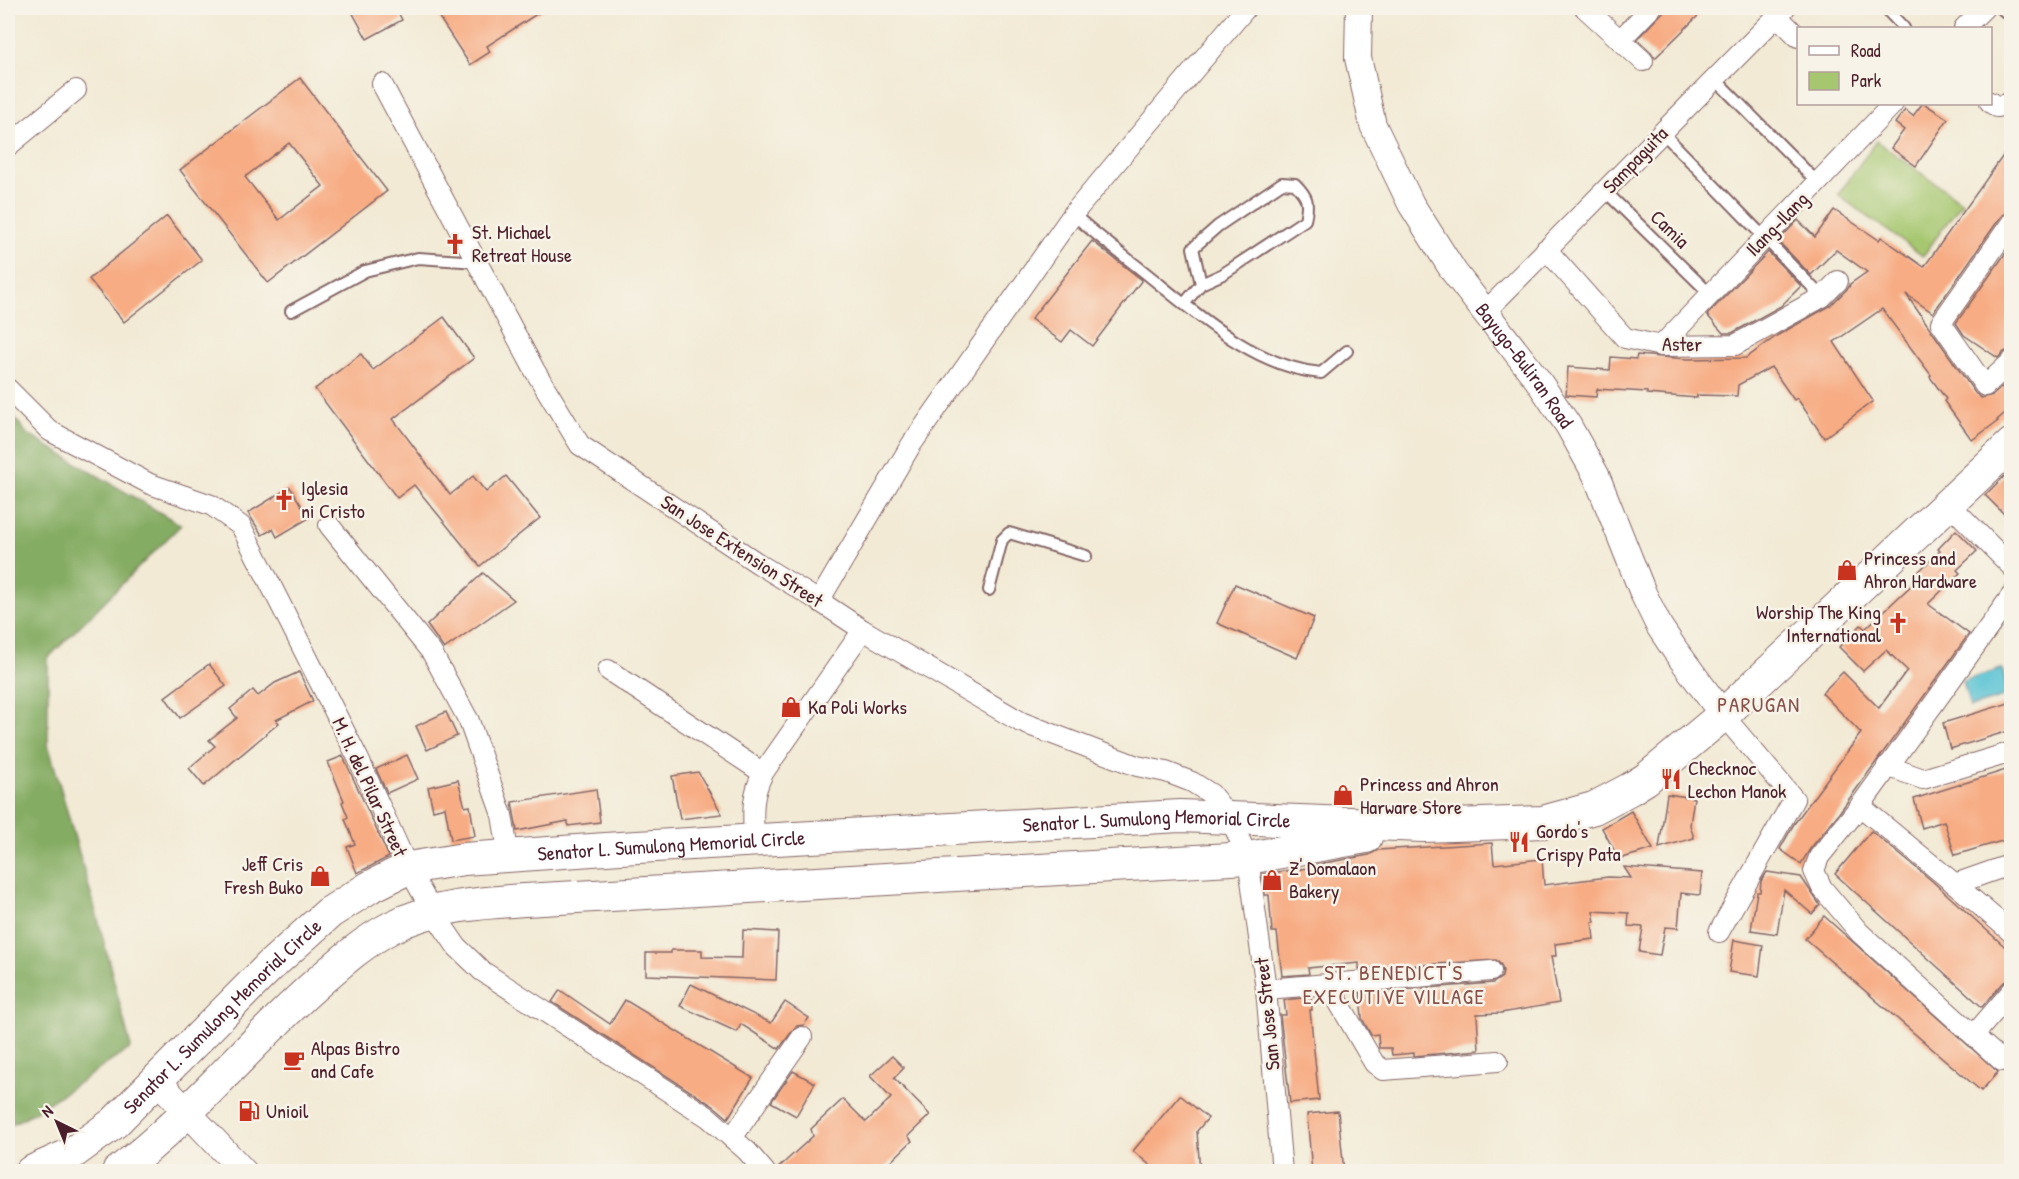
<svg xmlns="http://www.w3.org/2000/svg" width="2019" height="1179" font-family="'Patrick Hand',sans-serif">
	<rect width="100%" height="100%" fill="#f7f3e8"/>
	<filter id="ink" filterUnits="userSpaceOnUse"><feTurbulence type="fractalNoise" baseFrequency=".0167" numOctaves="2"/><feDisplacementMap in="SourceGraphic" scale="12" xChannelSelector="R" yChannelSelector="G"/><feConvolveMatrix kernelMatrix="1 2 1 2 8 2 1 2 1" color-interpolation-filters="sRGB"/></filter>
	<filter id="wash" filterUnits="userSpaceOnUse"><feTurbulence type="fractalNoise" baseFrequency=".008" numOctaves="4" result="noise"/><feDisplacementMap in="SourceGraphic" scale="24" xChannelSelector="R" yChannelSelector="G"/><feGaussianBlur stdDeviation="1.35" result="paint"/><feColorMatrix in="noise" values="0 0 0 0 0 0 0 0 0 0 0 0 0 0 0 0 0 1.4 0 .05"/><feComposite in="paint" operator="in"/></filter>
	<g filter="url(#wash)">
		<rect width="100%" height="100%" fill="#f2ead5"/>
		<path fill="#a6c76f" stroke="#78734d" stroke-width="1.5" d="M1876,141L1962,202L1923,256L1838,195Z"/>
		<path fill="#84ac62" stroke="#676646" stroke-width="1.5" d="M8,409L27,434L181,525L48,658V744L99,923L131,1048L33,1113L8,1126Z"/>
		<path fill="#59c3d4" stroke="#527180" stroke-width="1.5" d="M2002,669L2010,695L1970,707L1963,681Z"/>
		<g id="blocks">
			<g fill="#f7ac83" fill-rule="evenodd">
				<path d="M350,8H396L402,20L367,39Z"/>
				<path d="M433,8H469L474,15L485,8H546L487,46L490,52L470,65Z"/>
				<path d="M1667,8H1706L1655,58L1651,52L1637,39Z"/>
				<path d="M300,78L387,191L268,283L180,170ZM289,143L323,186L279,220L245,177Z"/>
				<path d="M1922,104H1925L1948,119L1916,166L1891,148L1904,130L1895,123L1905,110L1913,116Z"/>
				<path d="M2012,143V210L2002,215L1933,313L1906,294L1975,393L1981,398L1993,395L2012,378V407L1997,420L1998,421L1972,440L1944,401L1946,399L1930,377L1931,375L1882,309L1834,342L1873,401L1824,438L1797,398L1794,400L1771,367L1738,385L1737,396L1697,395V398L1647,394V392L1597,389L1596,397L1566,395L1568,367L1610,370L1611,357L1636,359L1637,355L1687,359L1746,358L1778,335L1830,306L1849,287L1850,284L1867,272L1836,250L1811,275L1778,241L1798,220L1815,237L1834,210L1879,240L1881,237L1924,267Z"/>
				<path d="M167,216L202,260L124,322L89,279Z"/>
				<path d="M1092,241L1142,280L1092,346L1071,330L1062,342L1031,319Z"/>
				<path d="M2012,244V349L2004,352L1998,358L1964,335L1956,323Z"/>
				<path d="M1768,252L1801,286L1781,306L1732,333H1723L1707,315Z"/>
				<path d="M444,317L474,358L393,419L450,495L473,476L486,492L506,476L540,518L480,566L414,485L397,498L315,389L361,354L373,370Z"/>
				<path d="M2012,469V522L1985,495Z"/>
				<path d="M290,487L309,518L277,537L273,529L262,535L248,513Z"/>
				<path d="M1956,530L1977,551L1957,570L1960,573L1928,604L1969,634L1839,813L1810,849L1801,864L1780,849L1794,824L1861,733L1822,693L1843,672L1879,708L1907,670L1886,650L1863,671L1839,647L1861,625L1865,629L1918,579L1914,576L1940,551L1938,549Z"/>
				<path d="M483,573L514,600L444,649L427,625Z"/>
				<path d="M1235,584L1314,618L1297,658L1217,623Z"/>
				<path d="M209,664L226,686L180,718L165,697Z"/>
				<path d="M299,672L313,701L276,720L279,723L204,786L189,768L215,746L209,740L237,718L230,709L253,690L258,696L275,683Z"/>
				<path d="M2012,702V730L1950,749L1943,723Z"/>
				<path d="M446,712L457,736L427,750L416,726Z"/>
				<path d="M407,755L418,779L387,793L376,769Z"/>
				<path d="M343,756L389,857L357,873L347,847L355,844L345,819L348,817L342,802L344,801L328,762Z"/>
				<path d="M2012,768V838L1955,855L1944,821L1922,828L1914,799Z"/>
				<path d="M698,772L722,814L680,819L672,776Z"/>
				<path d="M458,780L465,807L470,806L475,836L451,840L445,807L433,810L428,787Z"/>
				<path d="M596,789L600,822L568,826V821L517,831L512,802Z"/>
				<path d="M1667,794L1694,798L1690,825L1694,838L1659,848Z"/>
				<path d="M1631,811L1653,849L1619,859L1602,828Z"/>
				<path d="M1871,831L1931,880L2012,953V979L2003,983L1982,1007L1835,874Z"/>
				<path d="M1492,843L1494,864L1542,859L1544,885L1608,877L1631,878L1624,867L1702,873L1700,895L1681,893L1678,928L1665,927L1660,955L1639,952L1643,927L1628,926L1629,913L1593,911L1595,922H1592L1594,939L1555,944L1556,956H1551L1559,1003L1501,1013L1477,1014L1479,1050L1414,1056V1053L1392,1055L1391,1048H1379L1378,1034L1371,1035L1362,1018L1360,993L1493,983L1502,977L1503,971L1501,965L1496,960L1359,969V963L1308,968L1309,974L1282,976L1277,932H1272L1269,895H1265L1262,874L1308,868V866L1369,855L1378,850Z"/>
				<path d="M1767,872L1801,877L1820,905L1812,914L1784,890L1777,934L1751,930L1757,892H1760L1761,881Z"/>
				<path d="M1824,916L1998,1072L1981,1091L1805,939Z"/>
				<path d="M743,930L778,932L776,980L646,975V953H671V950H702V957L742,958Z"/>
				<path d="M1734,940L1763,945L1759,976L1729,972Z"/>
				<path d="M691,984L771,1023L785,1002L809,1018L804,1025L797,1026L793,1030L779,1049L741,1024L737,1032L680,1006Z"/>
				<path d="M560,990L610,1024L625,1000L753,1078L728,1118L715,1107L552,1002Z"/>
				<path d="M1311,997L1312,1010H1310L1319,1100L1290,1103L1280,1015H1286L1284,1000Z"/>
				<path d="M892,1056L904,1068L894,1078L930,1115L908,1136L912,1141L880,1172H777V1169L813,1136L811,1129L843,1099L866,1122L891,1098L870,1076Z"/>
				<path d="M793,1071L815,1083L796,1116L771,1102Z"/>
				<path d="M1180,1095L1208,1118L1197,1131L1200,1172H1158L1133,1151Z"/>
				<path d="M1338,1111L1344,1172H1312L1307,1114Z"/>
			</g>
		</g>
	</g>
	<g filter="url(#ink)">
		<use href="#blocks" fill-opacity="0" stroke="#856666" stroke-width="1.5"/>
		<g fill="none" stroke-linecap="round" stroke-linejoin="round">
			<defs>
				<g id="service">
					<path d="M1885,8L1904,28"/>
					<path d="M2001,8L2012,18"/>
					<path d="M1716,80L1817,182"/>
					<path d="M1662,132L1822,297"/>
					<path d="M1605,191L1710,294"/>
					<path d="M1073,214C1097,236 1123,255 1148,275C1198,315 1255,367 1321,373L1347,351"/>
					<path d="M1184,304L1201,284L1223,274L1305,220C1309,202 1308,197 1295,184L1282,183L1218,226L1193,248L1201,284"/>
					<path d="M291,311L365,271L418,258L477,262"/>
					<path d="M989,590L1002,540L1009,533L1086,556"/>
				</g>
				<g id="minor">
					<path d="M1585,8L1643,61"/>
					<path d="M1777,16L1798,37"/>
					<path d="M1964,28L1984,8"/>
					<path d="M1620,40L1651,8"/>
					<path d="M382,84L535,371L580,445L759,564L819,601L863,630L1021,722L1137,766L1166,772L1192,782L1211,794L1230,818L1248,858L1266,989L1282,1172"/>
					<path d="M1990,102L1997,107L2012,102"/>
					<path d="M8,146L76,90"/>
					<path d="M2012,222L1941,323L1985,386L2012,361"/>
					<path d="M1546,249L1625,338L1661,346L1735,345L1822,297L1838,281"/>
					<path d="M1485,312L1785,8"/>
					<path d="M1661,346L1893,104"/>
					<path d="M8,389L50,431L150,484L211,505L241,526L359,760L408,868L433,912L457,947L482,971L708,1117L747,1151L765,1172"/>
					<path d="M1948,503L2012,567"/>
					<path d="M329,525L432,653L469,721L502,815L509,857"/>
					<path d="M819,601L911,445L1073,214L1246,8"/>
					<path d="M608,670L763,773"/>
					<path d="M1887,766L1923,779L2012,752"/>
					<path d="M1860,806L1955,884L2012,933"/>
					<path d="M754,840C753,814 751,797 763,773L863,630"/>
					<path d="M1955,884L2012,864"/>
					<path d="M1719,932L1794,799L1723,715"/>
					<path d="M1328,984L1374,1063L1383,1070L1498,1061"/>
					<path d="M1266,989L1491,971"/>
					<path d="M1974,1035L2012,991"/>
					<path d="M2002,1061L1860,933L1822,888L1814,871L1819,857L1860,806L2012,595"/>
					<path d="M732,1138L802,1037"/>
				</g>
				<g id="tertiary">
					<path id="s1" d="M1359,8L1358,58L1373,125L1411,204L1454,272L1537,379L1568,425L1596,475L1643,593L1659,626L1675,650L1723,715"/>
					<path d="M157,1080L244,1172"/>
				</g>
				<g id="primary">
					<path id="s2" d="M31,1172L71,1154L114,1123L269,967L329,913L370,887L408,868L464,859L620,848L1180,816L1423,826L1543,822L1594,808L1630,789L1646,779L1723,715L2012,444"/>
					<path d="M118,1172C191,1117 248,1044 316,984C340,963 363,942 392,927C433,906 480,903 525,900L1248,858L1366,837"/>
				</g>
			</defs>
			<use href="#service" stroke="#856666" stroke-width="14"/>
			<use href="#minor" stroke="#856666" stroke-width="22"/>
			<use href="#tertiary" stroke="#856666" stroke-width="28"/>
			<use href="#primary" stroke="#856666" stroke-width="34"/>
			<use href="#service" stroke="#fff" stroke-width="10"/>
			<use href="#minor" stroke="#fff" stroke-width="20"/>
			<use href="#tertiary" stroke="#fff" stroke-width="26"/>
			<use href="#primary" stroke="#fff" stroke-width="32"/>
		</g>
	</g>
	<defs>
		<symbol id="church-bare" viewBox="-9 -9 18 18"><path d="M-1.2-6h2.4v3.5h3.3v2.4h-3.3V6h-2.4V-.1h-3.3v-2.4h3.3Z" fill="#c8321e" stroke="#f7f3e8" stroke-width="2.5" paint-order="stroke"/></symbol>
		<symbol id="shop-bare" viewBox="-9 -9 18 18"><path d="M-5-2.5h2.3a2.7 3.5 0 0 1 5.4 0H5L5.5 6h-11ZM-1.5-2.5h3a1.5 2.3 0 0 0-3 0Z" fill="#c8321e" stroke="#f7f3e8" stroke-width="2.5" paint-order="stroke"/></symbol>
		<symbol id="restaurant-bare" viewBox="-9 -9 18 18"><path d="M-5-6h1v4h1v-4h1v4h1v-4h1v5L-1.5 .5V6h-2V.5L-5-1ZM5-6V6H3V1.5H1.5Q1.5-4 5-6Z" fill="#c8321e" stroke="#f7f3e8" stroke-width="2.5" paint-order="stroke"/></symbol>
		<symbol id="cafe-bare" viewBox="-9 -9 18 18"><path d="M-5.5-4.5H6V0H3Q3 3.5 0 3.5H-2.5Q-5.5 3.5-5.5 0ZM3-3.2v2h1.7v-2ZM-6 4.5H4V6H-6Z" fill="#c8321e" stroke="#f7f3e8" stroke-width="2.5" paint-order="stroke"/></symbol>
		<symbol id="fuel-bare" viewBox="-9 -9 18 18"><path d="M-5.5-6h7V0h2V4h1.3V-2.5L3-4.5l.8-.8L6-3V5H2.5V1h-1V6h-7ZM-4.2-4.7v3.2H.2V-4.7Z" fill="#c8321e" stroke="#f7f3e8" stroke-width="2.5" paint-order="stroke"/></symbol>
	</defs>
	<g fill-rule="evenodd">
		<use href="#church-bare" x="440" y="229" width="30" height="30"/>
		<use href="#church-bare" x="269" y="485" width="30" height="30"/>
		<use href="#shop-bare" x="1832" y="555" width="30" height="30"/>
		<use href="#church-bare" x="1883" y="608" width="30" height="30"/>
		<use href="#shop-bare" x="776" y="692" width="30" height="30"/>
		<use href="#restaurant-bare" x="1656" y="764" width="30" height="30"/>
		<use href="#shop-bare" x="1328" y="780" width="30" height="30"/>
		<use href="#restaurant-bare" x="1504" y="827" width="30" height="30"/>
		<use href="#shop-bare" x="305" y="861" width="30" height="30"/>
		<use href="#shop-bare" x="1257" y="865" width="30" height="30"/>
		<use href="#cafe-bare" x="279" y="1045" width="30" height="30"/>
		<use href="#fuel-bare" x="234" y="1096" width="30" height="30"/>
	</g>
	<g text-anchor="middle" stroke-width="5" stroke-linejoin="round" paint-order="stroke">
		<g font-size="20" fill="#4a1f2b" stroke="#f7f3e8">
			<text transform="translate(1635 160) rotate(-46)" y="7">Sampaguita</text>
			<text transform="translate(1777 224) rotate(-46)" y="7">Ilang-Ilang</text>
			<text transform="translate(1670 229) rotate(44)" y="7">Camia</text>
			<text transform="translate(1682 344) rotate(1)" y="7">Aster</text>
			<text dy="7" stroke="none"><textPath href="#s1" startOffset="404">Bayugo-Buliran Road</textPath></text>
			<text transform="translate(742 551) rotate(33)" y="7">San Jose Extension Street</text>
			<text transform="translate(370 787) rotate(65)" y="7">M. H. del Pilar Street</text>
			<text dy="7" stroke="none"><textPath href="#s2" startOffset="1239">Senator L. Sumulong Memorial Circle</textPath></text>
			<text dy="7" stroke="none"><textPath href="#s2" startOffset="753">Senator L. Sumulong Memorial Circle</textPath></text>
			<text transform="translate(1267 1014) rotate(-96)" y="7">San Jose Street</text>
			<text dy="7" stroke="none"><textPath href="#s2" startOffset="249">Senator L. Sumulong Memorial Circle</textPath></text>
		</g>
		<g font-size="20" fill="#4a1f2b" stroke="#f7f3e8" text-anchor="start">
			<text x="472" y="239">St. Michael<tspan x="472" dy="23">Retreat House</tspan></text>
			<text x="301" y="495">Iglesia<tspan x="301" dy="23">ni Cristo</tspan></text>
			<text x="1864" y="565">Princess and<tspan x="1864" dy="23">Ahron Hardware</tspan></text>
			<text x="1881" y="619" text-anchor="end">Worship The King<tspan x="1881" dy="23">International</tspan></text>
			<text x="808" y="714">Ka Poli Works</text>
			<text x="1688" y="775">Checknoc<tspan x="1688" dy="23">Lechon Manok</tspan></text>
			<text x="1360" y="791">Princess and Ahron<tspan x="1360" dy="23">Harware Store</tspan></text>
			<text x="1536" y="838">Gordo's<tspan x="1536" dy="23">Crispy Pata</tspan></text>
			<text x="303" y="871" text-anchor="end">Jeff Cris<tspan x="303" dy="23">Fresh Buko</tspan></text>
			<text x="1289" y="875">Z' Domalaon<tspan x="1289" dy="23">Bakery</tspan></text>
			<text x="311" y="1055">Alpas Bistro<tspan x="311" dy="23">and Cafe</tspan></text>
			<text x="266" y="1118">Unioil</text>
		</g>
		<g font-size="21" letter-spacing="1.5" fill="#87504a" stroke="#f7f3e8">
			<text x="1759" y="712">PARUGAN</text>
			<text x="1394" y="980">ST. BENEDICT'S<tspan x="1394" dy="24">EXECUTIVE VILLAGE</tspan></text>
		</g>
	</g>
	<rect width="2019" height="1179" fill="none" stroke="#f7f3e8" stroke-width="30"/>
	<rect x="1797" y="27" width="195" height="78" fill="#f7f3e8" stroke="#b29e9c" stroke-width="1.5"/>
	<rect x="1809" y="46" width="30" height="9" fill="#ffffff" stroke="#b29e9c" stroke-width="1.5"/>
	<text x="1851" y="57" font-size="18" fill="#4a1f2b">Road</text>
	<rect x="1809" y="72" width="30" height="18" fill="#a6c76f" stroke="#b29e9c" stroke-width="1.5"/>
	<text x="1851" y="87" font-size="18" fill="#4a1f2b">Park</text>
	<g transform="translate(57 1122) rotate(317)" stroke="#f7f3e8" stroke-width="4.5" paint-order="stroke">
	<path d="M0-4.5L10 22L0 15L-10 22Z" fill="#4a1f2b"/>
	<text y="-9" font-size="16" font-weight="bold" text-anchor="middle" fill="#4a1f2b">N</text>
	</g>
</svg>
